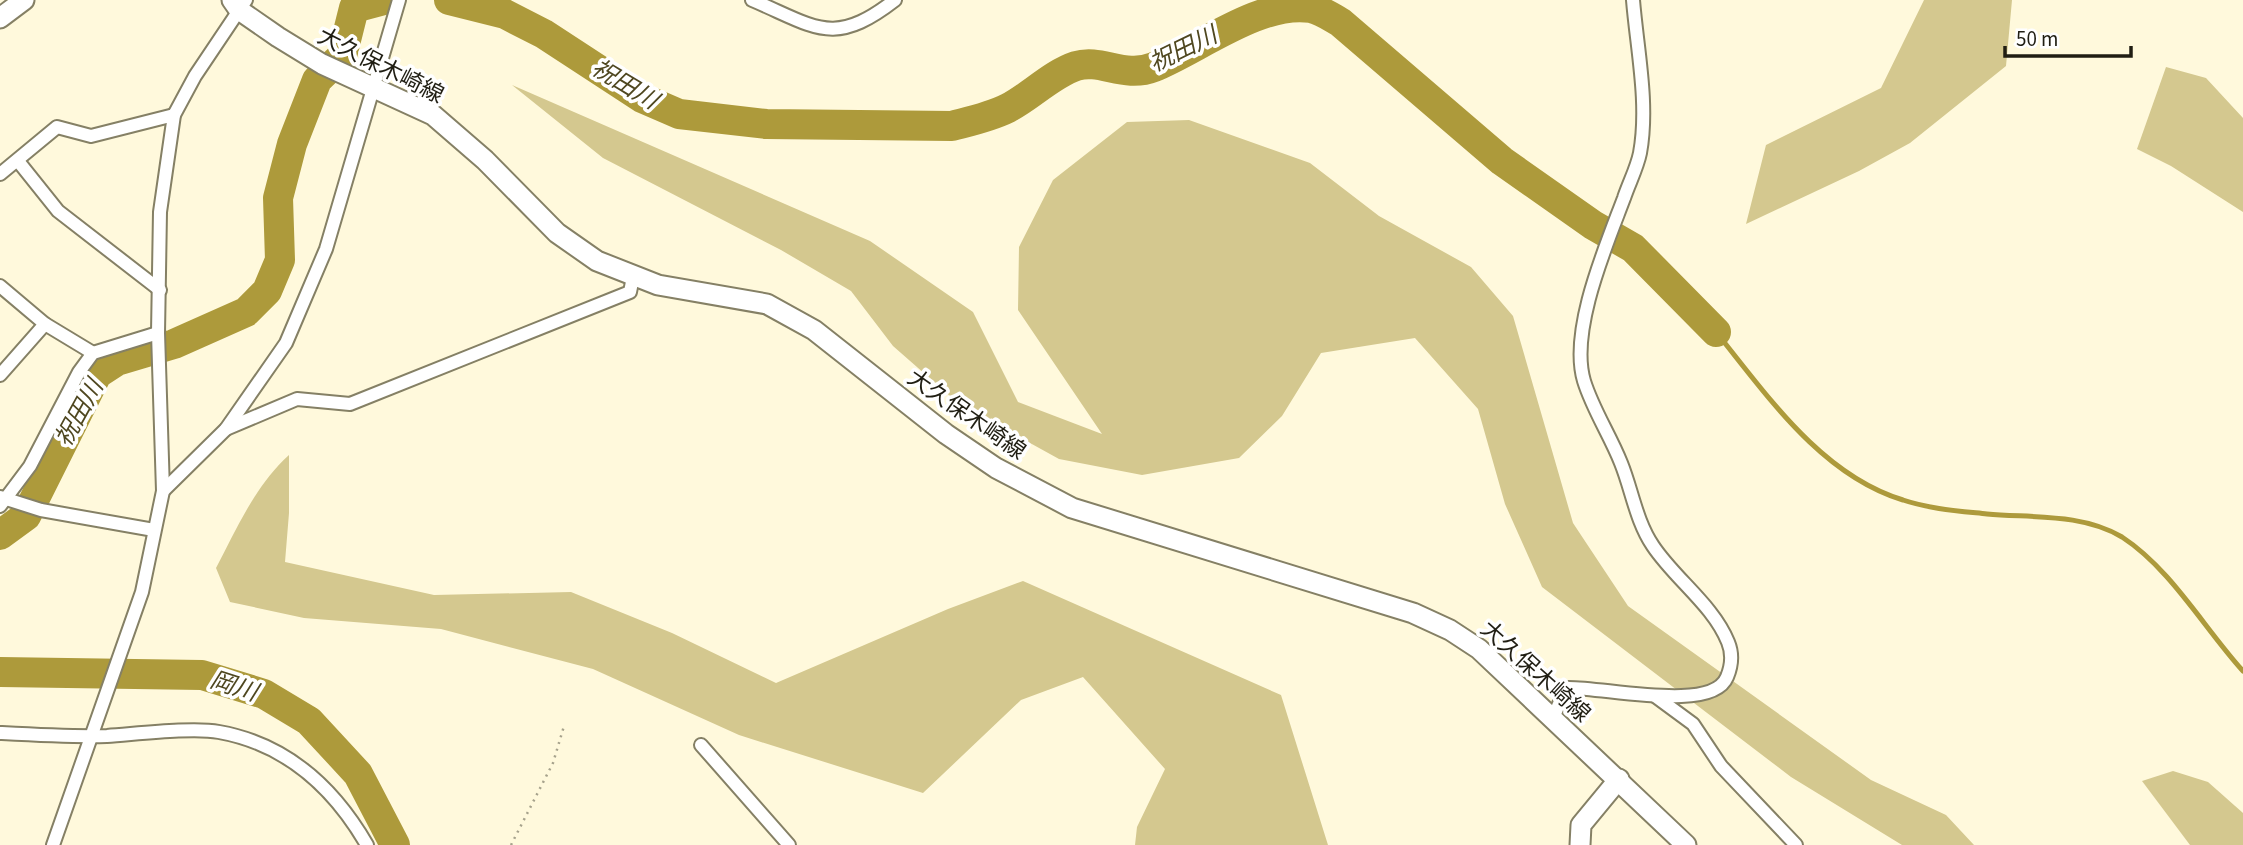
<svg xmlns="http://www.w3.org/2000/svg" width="2243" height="845" font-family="'Source Sans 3','Noto Sans JP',sans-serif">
	<rect width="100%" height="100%" fill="#fff9dc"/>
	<g fill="#d4c88f">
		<path d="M1924,0H2012L2006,66L1910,143L1859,171L1746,224L1766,145L1881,88Z"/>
		<path d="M2166,67L2206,78L2243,118V212L2171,166L2137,149Z"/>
		<path d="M512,85L870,241L973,312L1018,402L1102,434L1018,310L1019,247L1053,180L1127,122L1189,120L1310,163L1379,216L1471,267L1513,316L1573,523L1628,606L1871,780L1946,815L1974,845H1902L1791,777L1542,587L1505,504L1478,409L1415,338L1321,353L1282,416L1239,458L1142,475L1059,459L958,403L893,346L851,291L781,250L603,158Z"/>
		<path d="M289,455V513L285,562L434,595L571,592L672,633L776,683L948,609L1023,581L1281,695L1328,845H1135L1137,827L1165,769L1083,677L1021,700L923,793L739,735L593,669L441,629L304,618L230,602L216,568C237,528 255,486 289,455Z"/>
		<path d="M2173,771L2208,782L2243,813V845H2190L2142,781Z"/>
	</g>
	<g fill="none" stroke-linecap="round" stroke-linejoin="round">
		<path stroke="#ad9a3b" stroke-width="5" d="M1716,332C1767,395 1821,475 1903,500C1930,509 1959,511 1987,514C2031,518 2082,513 2122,537C2171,569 2204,628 2243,671"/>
		<g stroke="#ad9a3b" stroke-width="30">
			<path d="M449,0L505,14L544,34L642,98L679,114L766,124L952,126C971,121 990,117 1008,108C1031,96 1052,74 1076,66C1101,58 1124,79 1154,67C1197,50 1260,0 1311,8C1321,10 1331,17 1340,22L1502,161L1593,225L1633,248L1716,332"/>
			<path d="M0,535L26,516L97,374L117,361L174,344L246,312L267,291L280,260L278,198L292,144L317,80L342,56L354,8L384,0"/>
			<path d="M0,672L202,675L264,694L309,721L358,774L395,845"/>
		</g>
		<defs>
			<g id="street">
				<path d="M752,0C816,27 833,48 895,0"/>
				<path d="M18,161L58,211L160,290"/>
				<path d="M0,174L57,127L91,136L174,115"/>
				<path d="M0,286L45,324L93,353"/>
				<path d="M0,375L45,324"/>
				<path d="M226,429L297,399L350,404L630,292L633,277"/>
				<path d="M163,491L226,429L286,343L326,249L399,0"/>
				<path d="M0,497L41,510L154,530"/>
				<path d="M0,506L30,466L79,372L93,353L158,333"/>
				<path d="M1655,696L1693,724L1721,766L1796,845"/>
				<path d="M1553,718L1566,688C1600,686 1712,714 1727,677C1732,665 1733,654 1728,642C1713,605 1675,579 1653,546C1636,521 1632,490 1621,463C1610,435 1593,410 1584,381C1569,331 1606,246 1624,198C1629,183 1637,168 1640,153C1649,104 1637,49 1633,0"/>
				<path d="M0,733C36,735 71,737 107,736C137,734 193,727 219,732C286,744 334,788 367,845"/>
				<path d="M701,745L789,845"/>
				<path d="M53,845L142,592L163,491L158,333L160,212L174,115L195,76L246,0"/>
			</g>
			<g id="secondary">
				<path d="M232,0L239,10L278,37L322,64L433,115L485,160L557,233L597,261L658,285L767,304L814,330L946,434L996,468L1072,508L1413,613L1450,630L1479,649L1686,845"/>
				<path d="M0,18L24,0"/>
				<path d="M1580,845L1581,825L1619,779"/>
			</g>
		</defs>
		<use href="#street" stroke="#858065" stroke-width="16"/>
		<use href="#secondary" stroke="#858065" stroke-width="23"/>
		<path stroke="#a6a28c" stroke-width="2.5" stroke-dasharray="2 5" stroke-linecap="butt" d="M511,845L553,763L564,726"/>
		<use href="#street" stroke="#fff" stroke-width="12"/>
		<use href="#secondary" stroke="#fff" stroke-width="19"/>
	</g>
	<g text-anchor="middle" stroke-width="7" stroke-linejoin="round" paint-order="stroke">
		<g font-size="23" fill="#201e13" stroke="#fff">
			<text transform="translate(381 65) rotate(27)" y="8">大久保木崎線</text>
			<text transform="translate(967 414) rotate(35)" y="8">大久保木崎線</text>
			<text transform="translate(1536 671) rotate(42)" y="8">大久保木崎線</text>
		</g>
		<g font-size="24" font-style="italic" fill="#4f4720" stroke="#fff">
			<text transform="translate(1183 49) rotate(-26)" y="8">祝田川</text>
			<text transform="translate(625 84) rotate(31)" y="8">祝田川</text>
			<text transform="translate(79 413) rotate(-61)" y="8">祝田川</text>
			<text transform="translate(234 686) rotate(18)" y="8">岡川</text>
		</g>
	</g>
	<path d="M2005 46v10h126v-10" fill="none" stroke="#201e13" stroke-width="3.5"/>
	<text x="2016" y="46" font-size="21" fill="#201e13" stroke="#ffffff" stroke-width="5" paint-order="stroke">50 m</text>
</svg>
